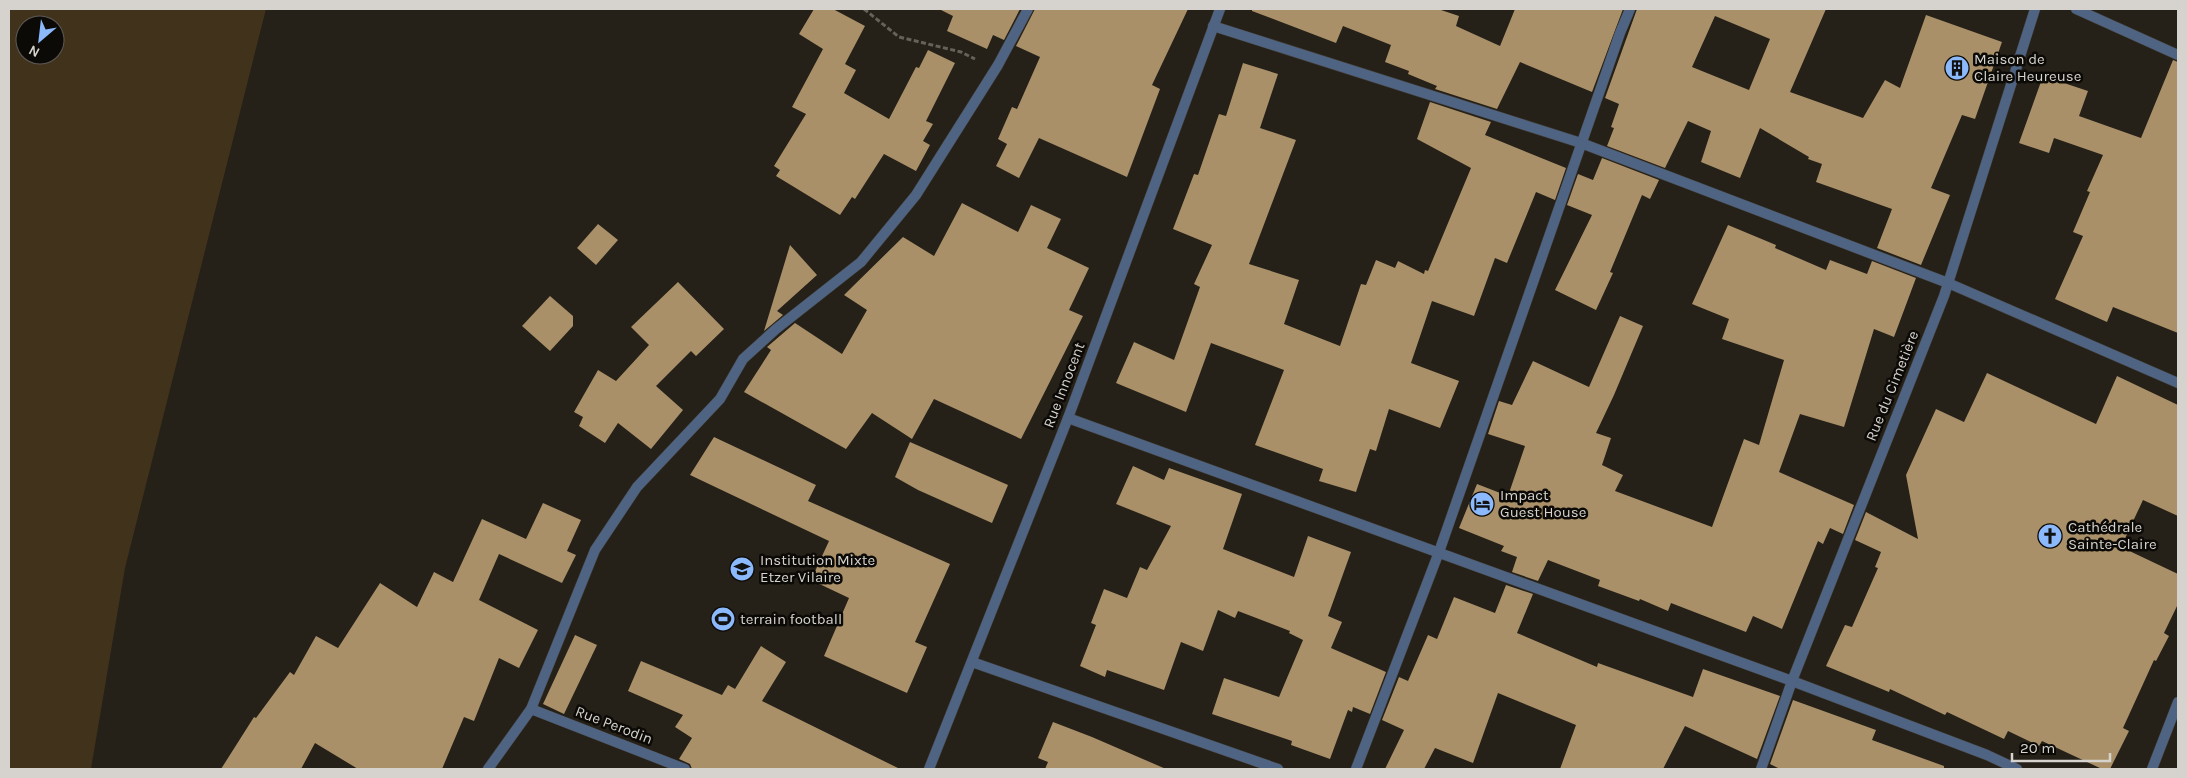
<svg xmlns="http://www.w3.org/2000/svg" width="2187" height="778" font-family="Karla,sans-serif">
	<rect width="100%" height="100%" fill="#252018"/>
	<path fill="#40321b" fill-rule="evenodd" d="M9,9H266L125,568L91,769H9ZM25,25H55V55H25Z"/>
	<g fill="#a99068" fill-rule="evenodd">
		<path d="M814,9H833L865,26L845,64L856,70L844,93L889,119L916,67L919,68L928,50L955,63L926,121L933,124L923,141L930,145L916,171L884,154L855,199L852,197L840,215L776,176L780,170L774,166L806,114L792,107L823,49L799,34Z"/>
		<path d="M939,9H1020L1004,40L993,35L987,49L947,31L953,16Z"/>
		<path d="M1035,9H1188L1152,85L1160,89L1127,177L1039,138L1019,178L996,166L1007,144L998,139L1012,107L1017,109L1040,57L1016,46Z"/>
		<path d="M1252,9H1438L1459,16L1456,26L1500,46L1515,9H1623L1592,92L1520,62L1497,109L1435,89L1437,86L1408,74L1409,71L1385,62L1391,45L1343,26L1336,43L1252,11Z"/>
		<path d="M1637,9H1826L1790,92L1863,118L1885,80L1900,88L1926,15L2002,42L1975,119L1962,115L1931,188L1950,195L1921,265L1877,248L1892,209L1816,182L1822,164L1808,159L1809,157L1760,128L1740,178L1701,162L1711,131L1688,121L1665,168L1607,146L1614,128L1611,127L1619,104L1605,98ZM1715,16L1770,39L1749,90L1692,67Z"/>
		<path d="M2173,60L2178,62V333L2113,307L2107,322L2055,299L2083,236L2073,232L2090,192L2087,191L2103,155L2054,138L2049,153L2019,143L2043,76L2088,91L2079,116L2141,138Z"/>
		<path d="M1243,63L1278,74L1260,128L1296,140L1249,264L1299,280L1284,324L1340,346L1361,284L1366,285L1376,260L1395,268L1398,261L1424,274L1425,270L1428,271L1471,168L1417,139L1430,102L1491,122L1485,135L1566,168L1555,200L1536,192L1507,263L1495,258L1474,316L1432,301L1411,363L1459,381L1440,428L1389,409L1376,451L1370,449L1356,492L1319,481L1323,469L1255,445L1284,370L1211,343L1186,412L1116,383L1134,342L1174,360L1200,287L1194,284L1212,245L1173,229L1194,174L1198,175L1219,114L1226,116Z"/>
		<path d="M1602,158L1659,180L1650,199L1642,195L1610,272L1613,273L1596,310L1555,290L1592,215L1567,205L1578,174L1593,180Z"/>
		<path d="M962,203L1018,232L1031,205L1061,219L1047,248L1089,268L1069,310L1083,316L1021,439L934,399L912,439L872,413L846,449L744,392L771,350L767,347L795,323L842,354L867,310L844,295L903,237L934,256Z"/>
		<path d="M598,224L618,240L596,265L577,248Z"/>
		<path d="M1728,225L1776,245L1775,248L1826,270L1830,260L1867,274L1872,261L1916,278L1894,337L1874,329L1844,427L1800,414L1779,472L1854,505L1843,534L1830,528L1823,544L1818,541L1782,629L1753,616L1746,632L1671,603L1668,611L1640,599L1639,601L1598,586L1600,580L1548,560L1538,581L1512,572L1517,557L1501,551L1504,546L1459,528L1477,484L1508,496L1525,446L1488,434L1499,401L1512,405L1533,361L1589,387L1620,316L1643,326L1614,395L1596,433L1611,438L1602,465L1623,475L1615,491L1712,527L1744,439L1759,445L1784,360L1722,339L1729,319L1692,304Z"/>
		<path d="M790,245L817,275L777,311L783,315L764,331Z"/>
		<path d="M678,282L724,329L696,356L691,351L656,386L683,410L651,449L618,423L605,443L579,426L583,417L574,412L598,370L616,381L649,345L631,327Z"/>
		<path d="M550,296L573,316V326L550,351L522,326Z"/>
		<path d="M1987,373L2096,424L2117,376L2178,405V516L2143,500L2121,547L2178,574V604L2164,633L2169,636L2156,661L2154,660L2123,728L2129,731L2110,769H2102L2042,741L2039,746L2008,731L2004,739L1947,712L1945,715L1890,689L1889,692L1826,666L1845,625L1852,627L1878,568L1875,567L1881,552L1855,540L1866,512L1918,539L1906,475L1936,409L1964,422Z"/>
		<path d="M714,437L816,485L808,501L950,564L915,642L927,647L907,693L824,656L849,598L811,580L829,541L690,475Z"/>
		<path d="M910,442L1008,485L992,523L918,490L895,477Z"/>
		<path d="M1133,466L1164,480L1169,468L1242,494L1223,549L1294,577L1308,536L1351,552L1328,616L1342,622L1331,648L1386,672L1370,714L1353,707L1352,712L1348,710L1330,759L1291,745L1292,741L1212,714L1224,678L1279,697L1303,640L1289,633L1290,631L1238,611L1235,618L1218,610L1203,651L1181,642L1164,690L1107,670L1105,677L1080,666L1096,625L1091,623L1104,589L1127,598L1140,567L1147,570L1171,526L1116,504Z"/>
		<path d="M543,503L581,520L567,551L576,555L562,583L499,554L479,600L538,630L519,668L499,658L474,721L464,717L442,769H358L315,743L301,769H221L254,717L256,718L290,672L294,675L316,636L338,648L380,583L417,607L434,572L453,582L482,519L526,539Z"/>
		<path d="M1506,585L1533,594L1517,633L1597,667L1598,663L1693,697L1703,669L1780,696L1757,759L1685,726L1663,769H1560L1576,725L1498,693L1473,763L1435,748L1424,769H1385L1404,730L1382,720L1399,677L1408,681L1428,635L1437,639L1454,597L1495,613Z"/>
		<path d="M575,635L597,645L564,714L543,704Z"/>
		<path d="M761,646L786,662L762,701L900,769H692L690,764L679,759L692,738L675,727L683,715L628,691L641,661L722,695L728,685L735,689Z"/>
		<path d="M1793,700L1876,730L1872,740L1944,766V769H1780L1770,764Z"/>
		<path d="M1053,722L1092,737L1166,769H1045L1048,762L1038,758Z"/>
	</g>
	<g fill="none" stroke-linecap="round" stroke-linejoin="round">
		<defs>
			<g id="minor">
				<path d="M1213,26L1581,143L1948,283L2178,383"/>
				<path d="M1068,418L1792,681L1987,755L2017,769"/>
				<path d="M972,662L1278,769"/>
				<path d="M531,709L685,769"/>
				<path d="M488,769L531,709L595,550L637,487L720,399L743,359L776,329L861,262L916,195L998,65L1028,9"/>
				<path d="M929,769L1068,418L1220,9"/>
				<path d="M1356,769L1439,552L1620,33L1630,9"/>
				<path d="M1761,769L1792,681L1944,296L2035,9"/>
				<path d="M2152,769L2178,702"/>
			</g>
			<path id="tertiary" d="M2076,9L2178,55"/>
		</defs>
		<use href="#minor" stroke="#413d35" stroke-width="11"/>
		<use href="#tertiary" stroke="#413d35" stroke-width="11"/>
		<path stroke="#66615a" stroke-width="3" stroke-dasharray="5 2.5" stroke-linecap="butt" d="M864,9L899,37L961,52L975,59"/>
		<use href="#minor" stroke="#4f6382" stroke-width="10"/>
		<use href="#tertiary" stroke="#4f6382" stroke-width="10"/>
	</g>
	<defs>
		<symbol id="building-disc" viewBox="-11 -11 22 22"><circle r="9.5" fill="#8cb9fc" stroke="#0c0a07"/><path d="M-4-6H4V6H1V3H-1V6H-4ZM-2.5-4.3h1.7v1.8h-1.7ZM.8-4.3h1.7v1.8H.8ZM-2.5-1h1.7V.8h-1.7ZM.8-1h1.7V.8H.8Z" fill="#111"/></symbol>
		<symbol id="hotel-disc" viewBox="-11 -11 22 22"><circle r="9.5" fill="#8cb9fc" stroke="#0c0a07"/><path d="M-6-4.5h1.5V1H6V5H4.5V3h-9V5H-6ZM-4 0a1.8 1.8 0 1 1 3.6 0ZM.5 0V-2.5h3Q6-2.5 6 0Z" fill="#111"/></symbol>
		<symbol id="church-disc" viewBox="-11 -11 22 22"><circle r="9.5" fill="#8cb9fc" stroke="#0c0a07"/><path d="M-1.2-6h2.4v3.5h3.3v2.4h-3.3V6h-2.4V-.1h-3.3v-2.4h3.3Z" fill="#111"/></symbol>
		<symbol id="school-disc" viewBox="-11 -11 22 22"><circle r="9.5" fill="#8cb9fc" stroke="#0c0a07"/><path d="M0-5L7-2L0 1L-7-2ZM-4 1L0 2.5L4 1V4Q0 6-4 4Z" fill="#111"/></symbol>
		<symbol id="stadium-disc" viewBox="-11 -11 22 22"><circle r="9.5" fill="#8cb9fc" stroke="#0c0a07"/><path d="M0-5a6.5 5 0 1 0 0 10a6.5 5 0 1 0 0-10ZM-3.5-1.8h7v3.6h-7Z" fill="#111"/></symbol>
	</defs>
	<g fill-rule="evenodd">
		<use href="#building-disc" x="1943" y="54" width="28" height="28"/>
		<use href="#hotel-disc" x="1468" y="490" width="28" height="28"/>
		<use href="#church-disc" x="2036" y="522" width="28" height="28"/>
		<use href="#school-disc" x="728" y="555" width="28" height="28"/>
		<use href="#stadium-disc" x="709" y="605" width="28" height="28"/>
	</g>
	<g text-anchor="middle" stroke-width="5" stroke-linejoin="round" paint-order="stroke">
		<g font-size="15" fill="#d6d3ce" stroke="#0c0a07" text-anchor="start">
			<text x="1974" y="64">Maison de<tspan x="1974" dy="17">Claire Heureuse</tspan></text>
			<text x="1500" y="500">Impact<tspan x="1500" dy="17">Guest House</tspan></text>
			<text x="2068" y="532">Cathédrale<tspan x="2068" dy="17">Sainte-Claire</tspan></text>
			<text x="760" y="565">Institution Mixte<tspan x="760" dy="17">Etzer Vilaire</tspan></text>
			<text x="740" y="624">terrain football</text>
		</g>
		<g font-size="15" fill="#d6d3ce" stroke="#0c0a07">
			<text transform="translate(1064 385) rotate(-69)" y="5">Rue Innocent</text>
			<text transform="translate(1892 386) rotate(-68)" y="5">Rue du Cimetière</text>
			<text transform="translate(614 725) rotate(21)" y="5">Rue Perodin</text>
		</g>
	</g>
	<rect width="2187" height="778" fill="none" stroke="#d6d3ce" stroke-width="20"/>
	<g transform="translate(40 40) rotate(208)"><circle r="24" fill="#0c0a07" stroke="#5d5a57"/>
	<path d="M0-4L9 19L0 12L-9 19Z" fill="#8cb9fc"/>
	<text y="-8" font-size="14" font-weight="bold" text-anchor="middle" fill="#d6d3ce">N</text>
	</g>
	<path d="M2012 753v8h98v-8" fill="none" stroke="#d6d3ce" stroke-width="2.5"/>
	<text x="2020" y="753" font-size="15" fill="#d6d3ce" stroke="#0c0a07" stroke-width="4" paint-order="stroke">20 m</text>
</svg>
